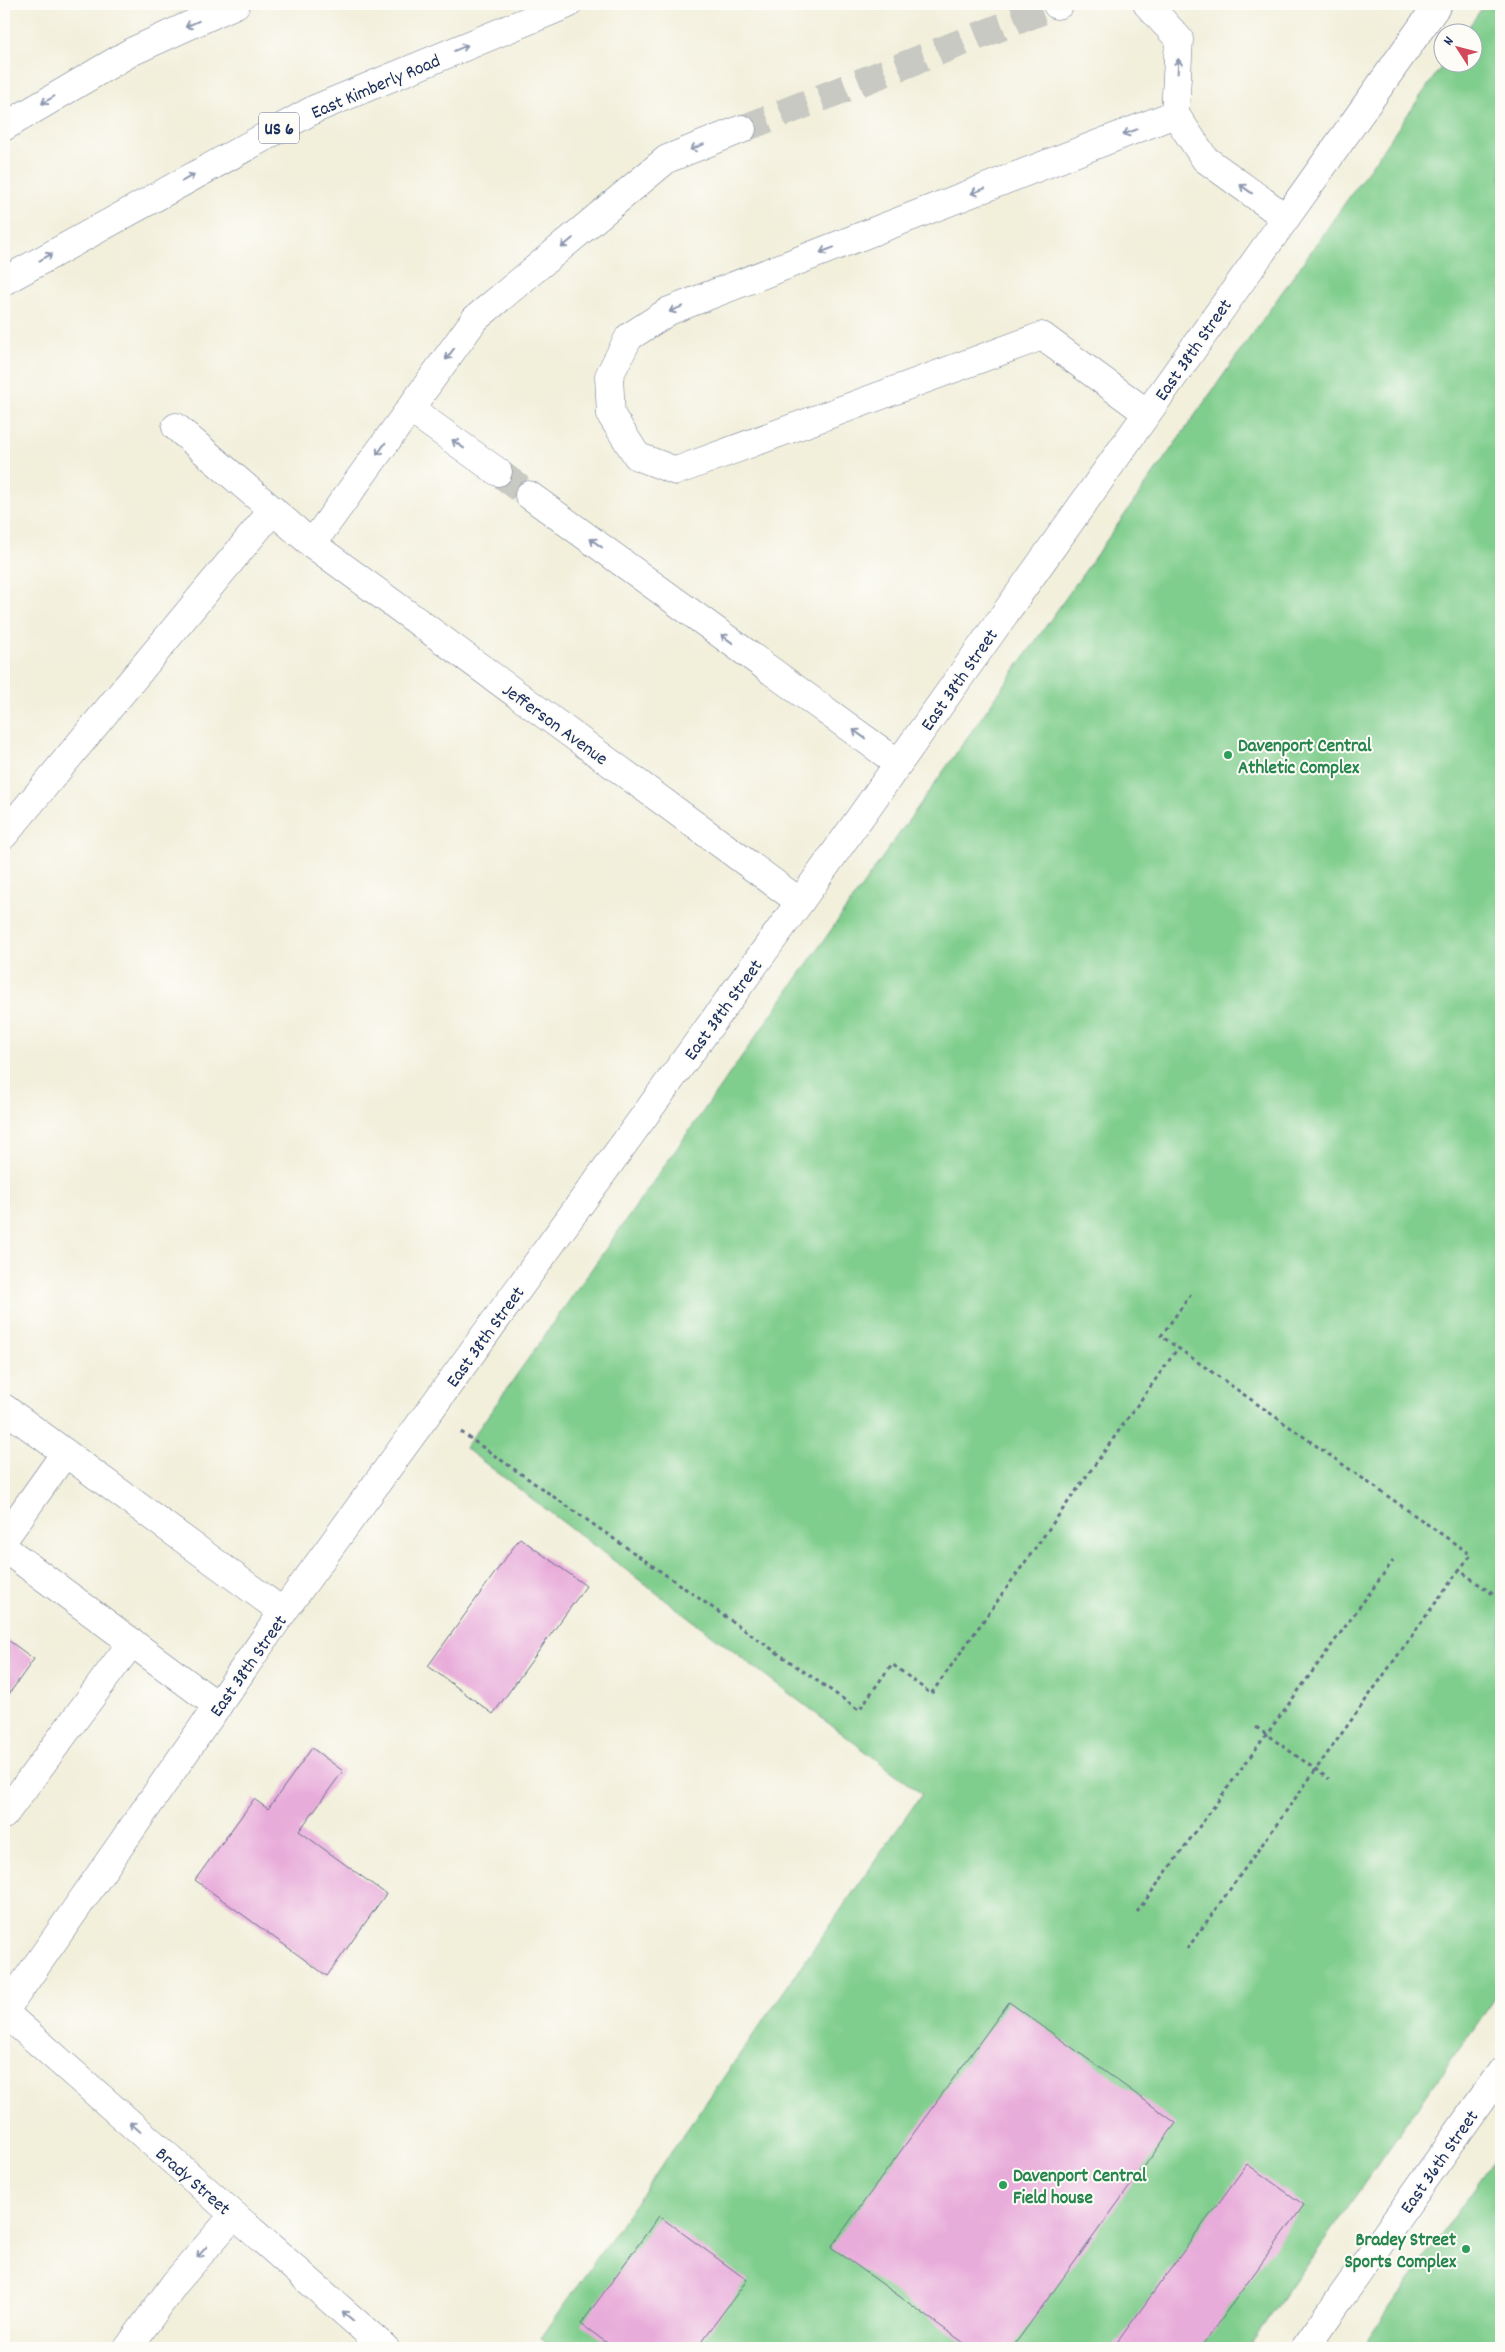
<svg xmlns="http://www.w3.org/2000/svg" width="1505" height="2352" font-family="Dekko,sans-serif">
	<rect width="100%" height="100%" fill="#fdfcf7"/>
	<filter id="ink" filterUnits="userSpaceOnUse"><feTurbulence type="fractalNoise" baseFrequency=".02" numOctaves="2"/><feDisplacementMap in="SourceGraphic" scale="10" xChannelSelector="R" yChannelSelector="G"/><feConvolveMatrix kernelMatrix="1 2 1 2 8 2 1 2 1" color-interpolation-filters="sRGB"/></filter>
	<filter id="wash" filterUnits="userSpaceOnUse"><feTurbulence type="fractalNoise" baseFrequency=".0096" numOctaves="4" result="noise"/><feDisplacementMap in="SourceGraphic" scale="20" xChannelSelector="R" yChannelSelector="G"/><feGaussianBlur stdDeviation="1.12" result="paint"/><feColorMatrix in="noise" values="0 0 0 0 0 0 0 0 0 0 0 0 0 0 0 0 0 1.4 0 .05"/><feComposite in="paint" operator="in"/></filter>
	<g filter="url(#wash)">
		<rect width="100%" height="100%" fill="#f2efdb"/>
		<g fill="#80ce8d" stroke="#4e7e76">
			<path d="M1485,4H1501V1990L1248,2348H551L541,2338L922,1794L465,1448L1444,63L1472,62V32H1465Z"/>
			<path d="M1501,2150V2348H1362Z"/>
		</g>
		<g id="blocks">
			<g fill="#e8acda">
				<path d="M520,1538L586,1586L493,1714L428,1666Z"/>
				<path d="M4,1637L34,1659L4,1701Z"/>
				<path d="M312,1748L343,1771L299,1831L386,1894L327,1976L195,1880L254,1799L268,1809Z"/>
				<path d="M1009,2002L1176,2123L1012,2348H971L831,2247Z"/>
				<path d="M1247,2164L1304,2205L1200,2348H1113Z"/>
				<path d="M659,2216L747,2280L697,2348H614L581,2324Z"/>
			</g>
		</g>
	</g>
	<g filter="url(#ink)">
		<use href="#blocks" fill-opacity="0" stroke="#66728a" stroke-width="1"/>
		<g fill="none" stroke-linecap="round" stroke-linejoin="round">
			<g stroke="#c7c9c2" stroke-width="28" stroke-dasharray="28 14" stroke-linecap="butt">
				<path d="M742,129L1057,5"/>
				<path d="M498,472L529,495"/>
			</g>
			<defs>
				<g id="minor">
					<path d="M1147,4L1179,39L1175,114L1205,159L1286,218"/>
					<path d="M1057,5L1060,4"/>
					<path d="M410,409L498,472"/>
					<path d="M1147,413L1042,336L676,471L637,456L611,415L609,376L629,337L669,311L1175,114"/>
					<path d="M176,427L312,544L800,902"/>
					<path d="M529,495L898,763"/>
					<path d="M312,544L475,319L667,159L742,129"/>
					<path d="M4,835L273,510"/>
					<path d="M4,1408L283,1612"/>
					<path d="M4,1539L65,1453"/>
					<path d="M4,1548L218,1706"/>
					<path d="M4,1815L132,1642"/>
					<path d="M4,2012L283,1612L800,902L1438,4"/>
					<path d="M128,2348L175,2283L234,2215"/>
					<path d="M1305,2348L1501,2072"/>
				</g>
				<g id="major">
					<path d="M4,127L131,52L236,4"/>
					<path d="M4,281L315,109L568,4"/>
				</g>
				<path id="highway" d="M4,2012L385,2348"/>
			</defs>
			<use href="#minor" stroke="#66728a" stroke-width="29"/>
			<use href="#major" stroke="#66728a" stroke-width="29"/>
			<use href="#highway" stroke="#66728a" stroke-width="29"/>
			<g stroke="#66728a" stroke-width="3" stroke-dasharray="4 4" stroke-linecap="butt">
				<path d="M1191,1294L1161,1336L1471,1555L1459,1570"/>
				<path d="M461,1432L859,1710L892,1664L931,1694L1178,1348"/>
				<path d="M1256,1727L1329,1779"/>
				<path d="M1137,1912L1393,1561"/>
				<path d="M1187,1949L1459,1570L1501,1600"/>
			</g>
			<use href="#minor" stroke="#fff" stroke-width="28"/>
			<use href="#major" stroke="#fff" stroke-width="28"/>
			<use href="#highway" stroke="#fff" stroke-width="28"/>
		</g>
		<defs><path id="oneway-shaft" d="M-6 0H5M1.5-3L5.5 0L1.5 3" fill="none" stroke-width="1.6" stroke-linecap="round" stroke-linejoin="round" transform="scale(1.25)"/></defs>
		<g stroke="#8d97ae">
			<use href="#oneway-shaft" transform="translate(192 24) rotate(155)"/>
			<use href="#oneway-shaft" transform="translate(461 48) rotate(-23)"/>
			<use href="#oneway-shaft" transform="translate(1178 66) rotate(-87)"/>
			<use href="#oneway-shaft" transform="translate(48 100) rotate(150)"/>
			<use href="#oneway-shaft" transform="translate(1130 132) rotate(159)"/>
			<use href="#oneway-shaft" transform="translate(697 147) rotate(158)"/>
			<use href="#oneway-shaft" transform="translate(188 178) rotate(-29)"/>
			<use href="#oneway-shaft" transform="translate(1246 189) rotate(-144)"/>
			<use href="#oneway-shaft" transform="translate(978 191) rotate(159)"/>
			<use href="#oneway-shaft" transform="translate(567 243) rotate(140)"/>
			<use href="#oneway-shaft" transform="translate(827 250) rotate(159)"/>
			<use href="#oneway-shaft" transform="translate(46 257) rotate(-29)"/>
			<use href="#oneway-shaft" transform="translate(676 309) rotate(157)"/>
			<use href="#oneway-shaft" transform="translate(450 354) rotate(126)"/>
			<use href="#oneway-shaft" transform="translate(458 444) rotate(-144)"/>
			<use href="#oneway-shaft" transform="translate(381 449) rotate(125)"/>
			<use href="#oneway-shaft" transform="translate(596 543) rotate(-144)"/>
			<use href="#oneway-shaft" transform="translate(727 639) rotate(-144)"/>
			<use href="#oneway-shaft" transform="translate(859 734) rotate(-144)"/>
			<use href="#oneway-shaft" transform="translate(135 2127) rotate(-139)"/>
			<use href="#oneway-shaft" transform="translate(202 2252) rotate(131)"/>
			<use href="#oneway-shaft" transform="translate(348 2316) rotate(-139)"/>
		</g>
	</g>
	<g fill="#2e9e5b" stroke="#fdfcf7" stroke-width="2">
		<circle cx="1228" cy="755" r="5"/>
		<circle cx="1003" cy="2185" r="5"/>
		<circle cx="1466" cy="2249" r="5"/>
	</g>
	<g text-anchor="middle" stroke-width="4" stroke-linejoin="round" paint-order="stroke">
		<rect fill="#fdfcf7" stroke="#5f6c8c" stroke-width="1" x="259" y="112.5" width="40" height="31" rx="4"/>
		<g font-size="18" font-weight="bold" fill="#1b2f5e">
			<text x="279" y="134">US 6</text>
		</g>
		<g font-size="19" fill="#1b2f5e" stroke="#fdfcf7">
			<text transform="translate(375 85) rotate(-23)" y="7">East Kimberly Road</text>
			<text transform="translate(1192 349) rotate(-55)" y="7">East 38th Street</text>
			<text transform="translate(958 679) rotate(-55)" y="7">East 38th Street</text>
			<text transform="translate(556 723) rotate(36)" y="7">Jefferson Avenue</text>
			<text transform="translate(722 1009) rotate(-54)" y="7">East 38th Street</text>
			<text transform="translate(484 1336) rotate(-54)" y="7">East 38th Street</text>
			<text transform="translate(247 1665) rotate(-55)" y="7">East 38th Street</text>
			<text transform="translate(1438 2161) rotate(-55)" y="7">East 36th Street</text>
			<text transform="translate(194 2180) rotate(41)" y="7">Brady Street</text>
		</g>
		<g font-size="19" font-weight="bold" fill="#27864d" stroke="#fdfcf7" text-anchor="start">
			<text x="1238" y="751">Davenport Central<tspan x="1238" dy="22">Athletic Complex</tspan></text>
			<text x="1013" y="2181">Davenport Central<tspan x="1013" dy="22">Field house</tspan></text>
			<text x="1456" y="2245" text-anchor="end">Bradey Street<tspan x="1456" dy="22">Sports Complex</tspan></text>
		</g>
	</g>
	<rect width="1505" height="2352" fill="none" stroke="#fdfcf7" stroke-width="20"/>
	<g transform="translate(1458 48) rotate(306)"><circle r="24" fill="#fdfcf7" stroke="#a3aaba"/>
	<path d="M0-4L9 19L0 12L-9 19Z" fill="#d1495b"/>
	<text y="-8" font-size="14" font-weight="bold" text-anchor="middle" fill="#1b2f5e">N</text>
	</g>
</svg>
